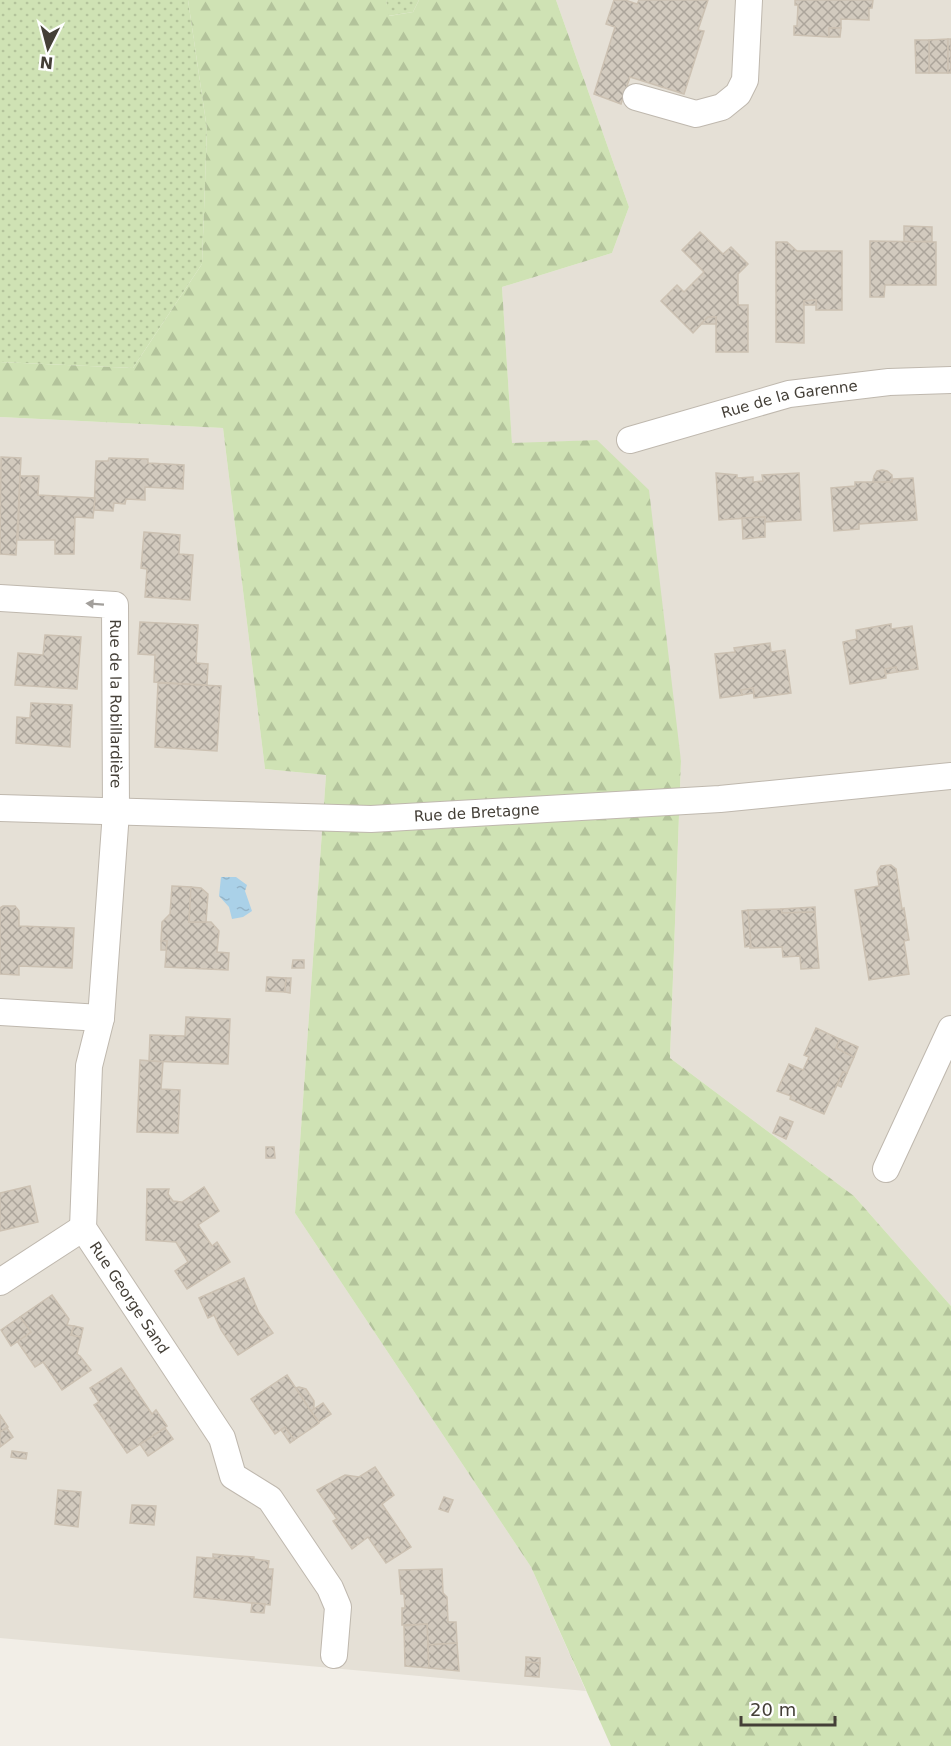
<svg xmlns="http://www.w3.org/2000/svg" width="951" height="1746" font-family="'DejaVu Sans',sans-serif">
	<defs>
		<pattern id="grass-dots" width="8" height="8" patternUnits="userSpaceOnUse" patternTransform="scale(1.5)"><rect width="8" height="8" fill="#cfe2b4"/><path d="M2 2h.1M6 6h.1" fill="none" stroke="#b3c39b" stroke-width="1.8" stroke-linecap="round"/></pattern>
		<pattern id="forest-firs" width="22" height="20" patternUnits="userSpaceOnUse" patternTransform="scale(1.5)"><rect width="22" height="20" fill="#cfe2b4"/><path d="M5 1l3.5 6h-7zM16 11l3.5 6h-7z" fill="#b3c39b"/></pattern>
		<pattern id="water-ripples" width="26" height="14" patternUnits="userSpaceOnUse" patternTransform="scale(1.5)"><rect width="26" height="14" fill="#aad1e8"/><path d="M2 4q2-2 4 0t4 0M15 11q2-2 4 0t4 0" fill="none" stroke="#94b4c8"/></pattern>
		<pattern id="building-cross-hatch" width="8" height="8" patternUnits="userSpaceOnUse" patternTransform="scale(1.5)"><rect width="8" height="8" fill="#d2cabe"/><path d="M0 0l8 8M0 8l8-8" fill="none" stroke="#aca59b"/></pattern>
	</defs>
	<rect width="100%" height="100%" fill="#f2eee7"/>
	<g fill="#e5e0d6">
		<path d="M556,0H951V1306L854,1196L670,1058L681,761L597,440L512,444L502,287L612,253L629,207Z"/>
		<path d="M0,417L223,428L265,769L326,775L295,1213L531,1567L586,1691L0,1638Z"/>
	</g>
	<g fill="url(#grass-dots)">
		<path d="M0,0H188L207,129L202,264L133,368L0,362Z"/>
		<path d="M386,0H419L413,12L388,16Z"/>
	</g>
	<path fill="url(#forest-firs)" d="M188,0H386L389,16L413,12L419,0H556L629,207L612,253L502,287L512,443L597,440L649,490L681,761L670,1058L854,1196L951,1306V1746H611L531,1567L295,1213L326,775L265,769L223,428L0,417V362L133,368L202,264L207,129Z"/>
	<path fill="url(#water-ripples)" d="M221,877H236L247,885L245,891L252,911L243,917L232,919L229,907L219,896Z"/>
	<g fill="url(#building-cross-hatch)" stroke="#ccc1b2" stroke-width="1.5">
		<path d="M614,0H625L637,4L639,0H708L698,30L704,31L684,94L630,77L621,104L594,94L615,27L606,24Z"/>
		<path d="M795,0H873L872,8H869V20L841,19V28H829V37L794,35V26H797L798,5H795Z"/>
		<path d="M829,28H841L840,37H829Z"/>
		<path d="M948,39V73H929V40Z"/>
		<rect x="948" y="39" width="3" height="34"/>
		<path d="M915,40H929V73H916Z"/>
		<path d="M904,226L932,227V241L904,242Z"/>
		<path d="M700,232L723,254L731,247L748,264L738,274V305H748V352H716V317H708L693,333L661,301L677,285L684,292L704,272L682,250Z"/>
		<path d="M870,241L936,242V285H885L884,297H870Z"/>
		<path d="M776,242H787L797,251H842V310H816V300L804,301V343L776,342Z"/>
		<path d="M816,300V305H804V301Z"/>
		<path d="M708,317H716V324H701Z"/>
		<path d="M1,457L21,458L16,555L0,554Z"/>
		<path d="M109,458L148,459V463L184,465L183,489L145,487V500L126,499L125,504L114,503L113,511L94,510L96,461H108Z"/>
		<path d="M882,470L887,471L892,475V482L874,483L873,481L874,476L877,471Z"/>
		<path d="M716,473L737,475V478L753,477V482L763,481L762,475L799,473L801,520L765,522V517L719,520Z"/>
		<path d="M20,476H39L38,495L95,498L93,518L75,517L74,554H55V540H18Z"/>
		<path d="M913,478L917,520L859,524V529L834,531L831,488L855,486V482H892L893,479Z"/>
		<path d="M765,517V537L743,539L742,518Z"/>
		<path d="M144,532L180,535L179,554L193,555L190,600L145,597L147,569L141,568Z"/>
		<path d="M140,622L198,625L196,663L208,664L207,685L154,682L155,655L138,654Z"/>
		<path d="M891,624V629L912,626L918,669L897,672L896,667L885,669L886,678L850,684L843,642L857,639L856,630Z"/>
		<path d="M45,635L81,637L77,689L15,685L18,653L43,655Z"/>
		<path d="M770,643L771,652L785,650L791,693L754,698L753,688L741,690L742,695L720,698L715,654L735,652L734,648Z"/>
		<path d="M896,667L897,672L886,674L885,669Z"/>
		<path d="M158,683L221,686L217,751L155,747Z"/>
		<path d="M753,688L754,693L742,695L741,690Z"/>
		<path d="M31,703L72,705L70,747L16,743L17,717L30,718Z"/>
		<path d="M891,865L896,869L902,909L904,908L909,940L904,941L909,974L869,980L855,890L879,886L877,872L881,866Z"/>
		<path d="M172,886L191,887L189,922H211L219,931L217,952L229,953L228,970L165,967L167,941H161L162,922L170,914Z"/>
		<path d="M191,887L201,888L208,894L206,922H189Z"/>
		<path d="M3,906H15L19,911V926L74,928L72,968L19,966V975L0,974V908Z"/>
		<path d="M815,907V912L782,913L781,909Z"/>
		<path d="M781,909L782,913L815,912L819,968L801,969L800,956L783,957L782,947L750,948L748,910Z"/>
		<path d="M748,910L751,946L745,947L742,911Z"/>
		<path d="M161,941H167L166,950H161Z"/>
		<path d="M293,960H304V968H292Z"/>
		<path d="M267,977L286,978L285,992L266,991Z"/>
		<path d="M286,978H291L290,993L285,992Z"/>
		<path d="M186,1017L230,1019L228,1064L149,1061L150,1035L185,1036Z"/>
		<path d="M816,1028L840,1039L836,1048L854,1057L847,1073L843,1072L824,1114L790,1099L791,1096L777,1091L789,1064L803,1070L809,1057L804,1055Z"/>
		<path d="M840,1039L858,1047L854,1057L836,1048Z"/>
		<path d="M140,1060L163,1062L161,1089L180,1090L178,1133L137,1132Z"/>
		<path d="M843,1072L847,1073L841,1087L837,1085Z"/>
		<path d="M780,1117L793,1122L786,1139L773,1133Z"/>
		<path d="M266,1147H274L275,1158H266Z"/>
		<path d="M30,1186L38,1222L0,1231V1193Z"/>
		<path d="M204,1187L219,1211L198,1225L212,1246L217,1242L230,1262L187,1289L175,1271L188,1262L176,1242L146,1240L147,1189H169L168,1194L173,1201L182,1202Z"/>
		<path d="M244,1278L259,1313L273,1333L238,1355L221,1330L214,1315L208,1318L199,1298Z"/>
		<path d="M52,1295L69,1319L67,1325L74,1326L71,1335L81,1337L77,1354L80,1356L91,1370L62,1390L43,1362L35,1367L17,1341L31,1332L20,1317Z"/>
		<path d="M20,1317L31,1332L11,1346L1,1330Z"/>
		<path d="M74,1326L83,1328L81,1337L71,1335Z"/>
		<path d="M121,1368L152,1414L156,1410L167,1426L127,1453L94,1405L99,1402L90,1388Z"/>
		<path d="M287,1375L319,1423L294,1440L285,1427L275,1434L251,1399Z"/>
		<path d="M299,1387L306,1389L314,1401V1410L311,1411L296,1388Z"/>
		<path d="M323,1403L331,1414L319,1422L311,1411Z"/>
		<path d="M0,1415L8,1427L0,1432Z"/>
		<path d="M285,1427L294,1440L290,1443L281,1430Z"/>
		<path d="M7,1428L13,1437L0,1447V1432Z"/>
		<path d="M165,1428L173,1439L148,1456L140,1444Z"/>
		<path d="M12,1451L27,1453L26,1459L11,1457Z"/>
		<path d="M375,1467L394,1495L382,1504L411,1547L386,1563L368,1537L352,1549L333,1521L337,1519L317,1490L345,1475L359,1477Z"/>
		<path d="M58,1490L81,1492L78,1527L55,1524Z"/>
		<path d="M444,1497L453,1500L448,1512L439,1509Z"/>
		<path d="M132,1505L156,1506L154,1525L130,1523Z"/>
		<path d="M213,1554L223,1555L222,1559L213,1558Z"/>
		<path d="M223,1555L254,1557V1559L269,1561L268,1569H273L270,1605L194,1597L197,1557L222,1559Z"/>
		<path d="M442,1569L443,1593L447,1597L448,1622H456L457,1643L428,1645L427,1624L402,1625V1608H405L404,1594H401L399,1570Z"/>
		<path d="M252,1603L265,1604L264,1613L251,1612Z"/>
		<path d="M427,1624L429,1668L405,1666L404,1626Z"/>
		<path d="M457,1643L459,1671L429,1668L428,1645Z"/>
		<path d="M526,1657L540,1658V1663L526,1662Z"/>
		<path d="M526,1662L540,1663L539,1677L525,1676Z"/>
	</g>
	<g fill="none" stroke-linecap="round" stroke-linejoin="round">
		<defs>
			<g id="minor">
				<path d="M636,97L696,114L722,107L738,94L745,80L749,0"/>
				<path id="s1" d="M630,440L789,394L889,382L951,380"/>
				<path id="s2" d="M0,598L115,605L116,812L101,1018L89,1066L83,1228L222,1438L233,1476L270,1499L330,1588L338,1607L334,1655"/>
				<path id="s3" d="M0,808L371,819L720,799L951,776"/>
				<path d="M0,1012L101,1018"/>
				<path d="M886,1169L951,1029"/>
				<path d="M0,1282L83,1228"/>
			</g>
		</defs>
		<use href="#minor" stroke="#bfb8ae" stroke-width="28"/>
		<use href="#minor" stroke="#fff" stroke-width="26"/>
	</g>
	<defs><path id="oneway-solid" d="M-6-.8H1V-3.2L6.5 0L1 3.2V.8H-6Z" transform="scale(1.5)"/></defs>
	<use fill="#a29f9b" href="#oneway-solid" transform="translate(95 604) rotate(-176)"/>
	<g text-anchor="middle" stroke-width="4.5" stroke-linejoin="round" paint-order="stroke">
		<g font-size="15" fill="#443f37" stroke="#fff">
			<text dy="5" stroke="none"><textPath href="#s1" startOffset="165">Rue de la Garenne</textPath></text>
			<text dy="5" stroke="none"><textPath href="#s2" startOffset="214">Rue de la Robillardière</textPath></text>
			<text dy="5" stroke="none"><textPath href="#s3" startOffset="477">Rue de Bretagne</textPath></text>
			<text dy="5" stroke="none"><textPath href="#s2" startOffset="824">Rue George Sand</textPath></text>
		</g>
	</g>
	<g transform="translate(48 48) rotate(186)" stroke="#ffffff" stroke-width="4.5" paint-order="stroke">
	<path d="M0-4.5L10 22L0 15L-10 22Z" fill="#443f37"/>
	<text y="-9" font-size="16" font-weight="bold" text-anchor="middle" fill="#443f37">N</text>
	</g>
	<path d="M741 1716v9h94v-9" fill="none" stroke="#443f37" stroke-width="3"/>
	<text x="750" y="1716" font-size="18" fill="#443f37" stroke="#ffffff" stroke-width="4.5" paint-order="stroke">20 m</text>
</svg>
